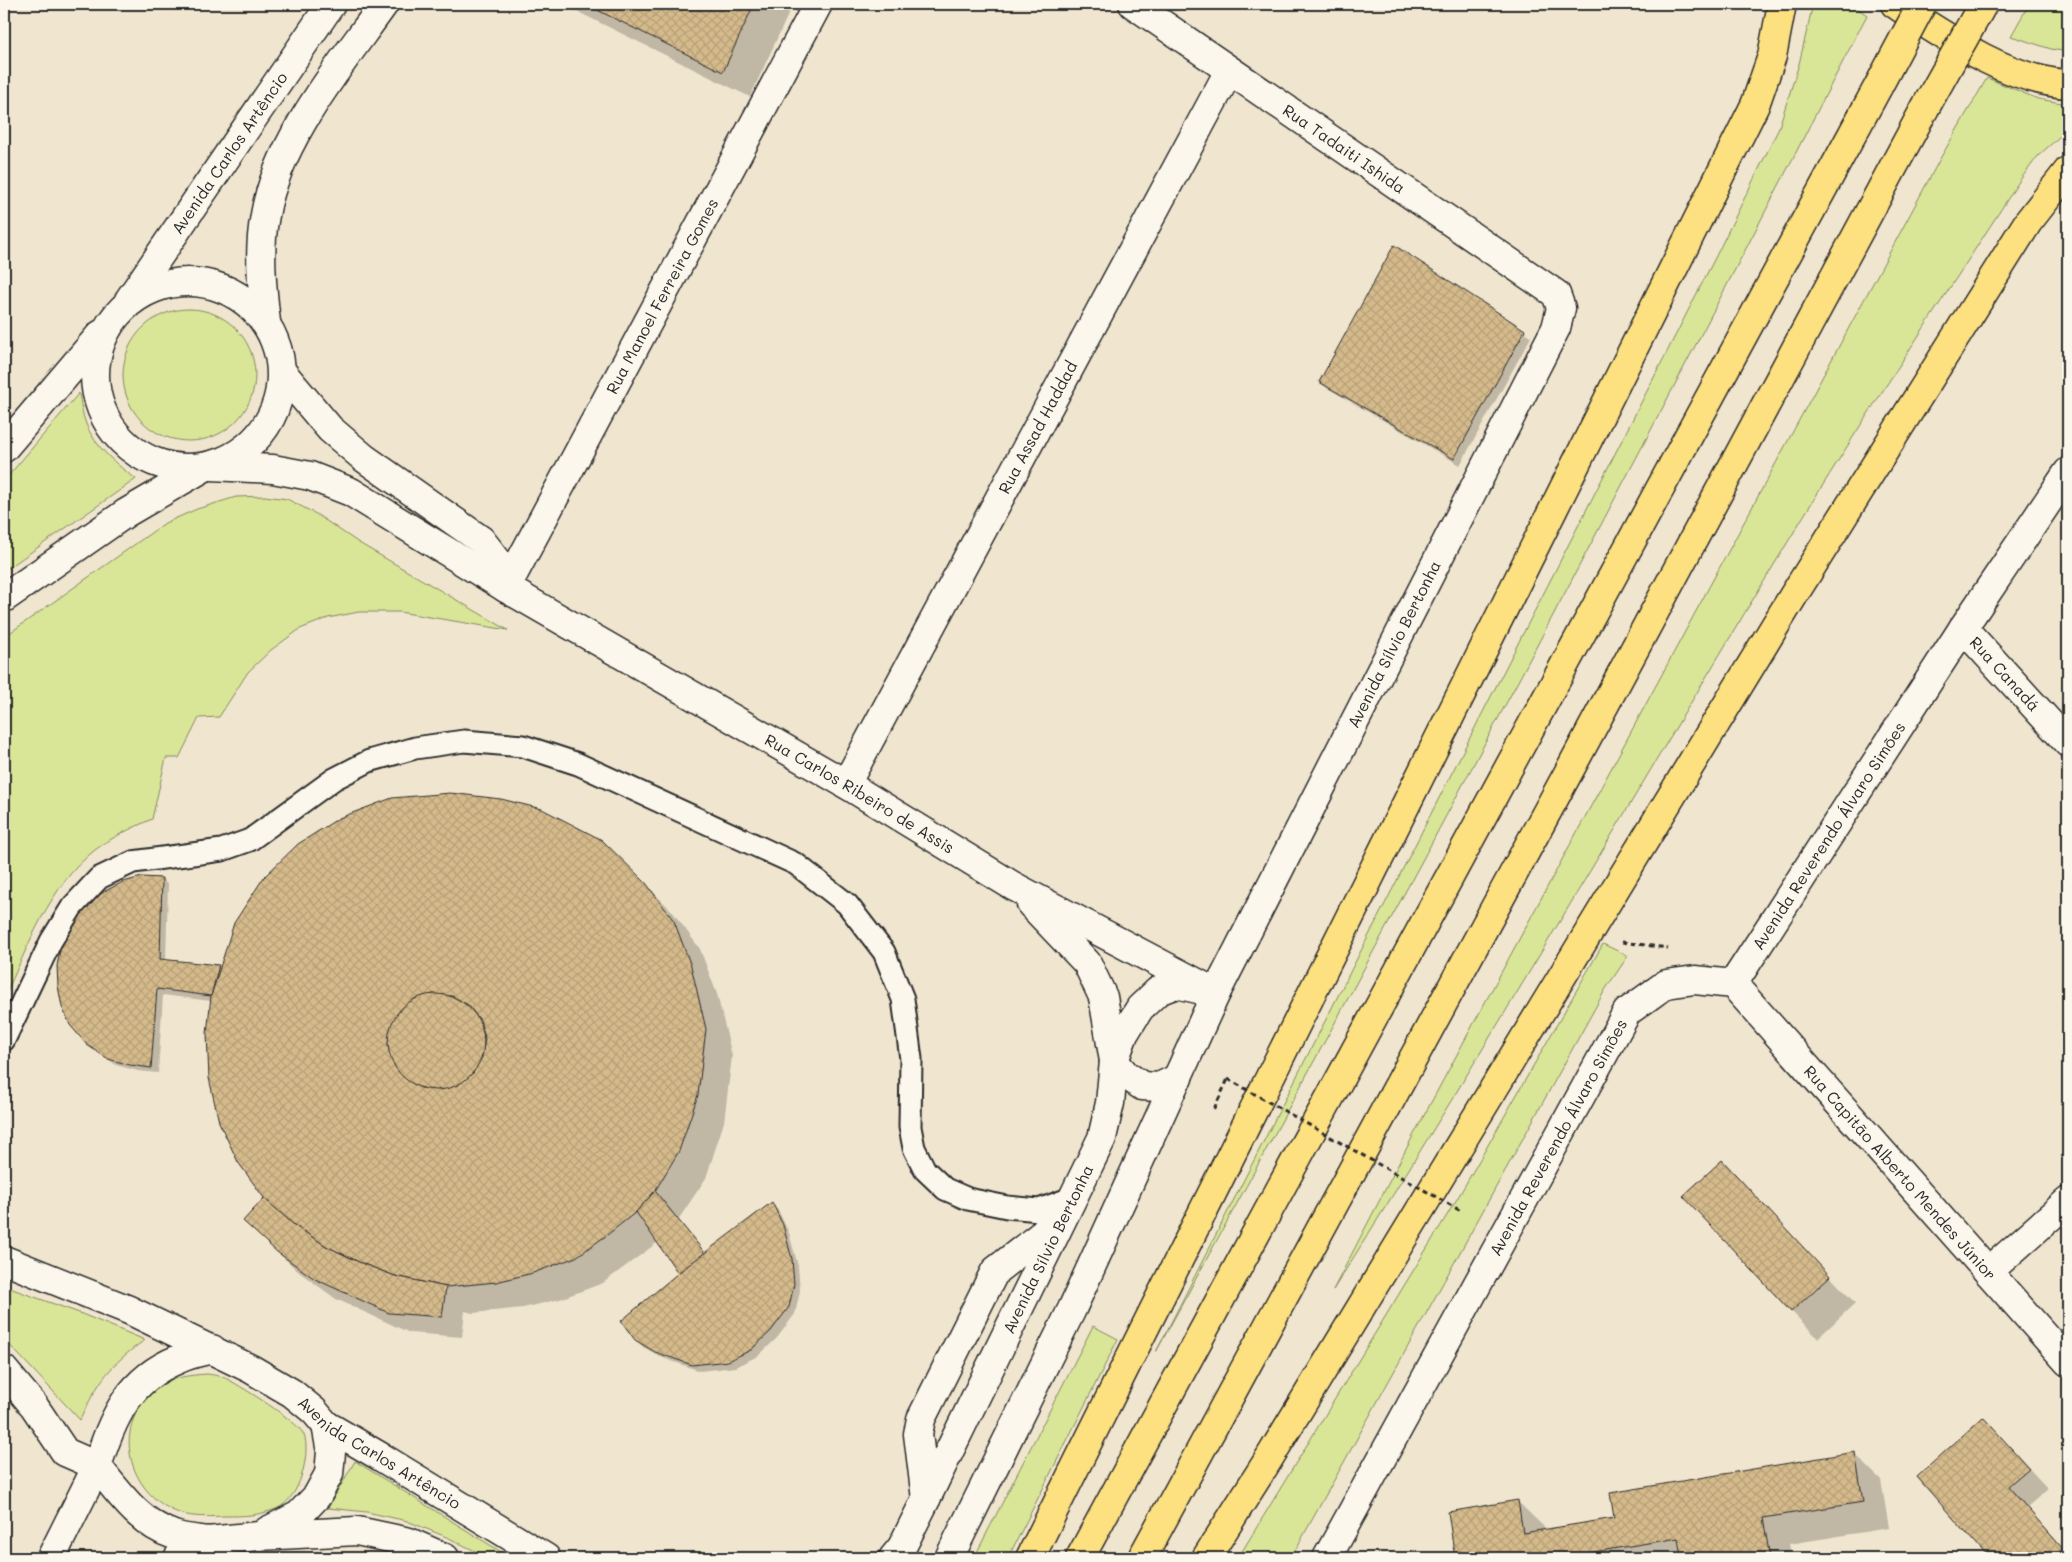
<svg xmlns="http://www.w3.org/2000/svg" width="2072" height="1562" font-family="Mali,sans-serif">
	<defs>
		<pattern id="building-cross-hatch" width="8" height="8" patternUnits="userSpaceOnUse" patternTransform="scale(1.25)"><rect width="8" height="8" fill="#d5ba8b"/><path d="M0 0l8 8M0 8l8-8" fill="none" stroke="#b7a078"/></pattern>
	</defs>
	<rect width="100%" height="100%" fill="#f0e5cf"/>
	<filter id="ink" filterUnits="userSpaceOnUse"><feTurbulence type="fractalNoise" baseFrequency=".02" numOctaves="2"/><feDisplacementMap in="SourceGraphic" scale="10" xChannelSelector="R" yChannelSelector="G"/><feConvolveMatrix kernelMatrix="1 2 1 2 8 2 1 2 1" color-interpolation-filters="sRGB"/></filter>
	<g filter="url(#ink)">
		<g fill="#d9e597" stroke="#828861">
			<path d="M1813,4H1851L1867,15C1636,464 1398,909 1156,1352L1716,256L1778,130L1799,64Z"/>
			<path d="M2029,4H2068V52L2051,49L2011,36Z"/>
			<path d="M1987,78L2038,99L2068,104V129L2038,156L2020,180C1948,292 1873,403 1803,517C1646,774 1495,1036 1333,1290L1413,1136L1941,157Z"/>
			<circle cx="189" cy="375" r="66"/>
			<path d="M79,393C81,403 82,414 86,424C95,447 117,465 136,479L4,571V481Z"/>
			<path d="M265,496L287,499L316,514L359,543L508,630L399,612H359L328,618L300,629L271,650L248,672L219,717L199,718L179,758H166L152,819C132,828 112,837 95,850C49,886 28,947 4,998V637L165,523L197,509L236,497Z"/>
			<path d="M1603,944L1628,956L1605,990L1291,1558H1238L1460,1194Z"/>
			<path d="M4,1286L82,1314L145,1340C110,1364 98,1382 80,1420L4,1339Z"/>
			<path d="M1093,1326L1118,1339L1008,1558H974Z"/>
			<path d="M207,1374C214,1375 223,1376 229,1380C244,1388 295,1420 303,1433C309,1443 305,1466 301,1477C297,1489 289,1504 276,1509C256,1516 245,1516 224,1516C207,1517 187,1518 172,1510C125,1487 112,1422 157,1388C170,1377 191,1375 207,1374Z"/>
			<path d="M355,1461L511,1558H489L449,1538L407,1521L367,1512L328,1508Z"/>
		</g>
		<g fill="#0003">
			<path d="M562,4H793L750,97Z"/>
			<path d="M1365,4H1375L1372,8Z"/>
			<path d="M1524,331L1531,337L1460,465L1327,388L1320,382Z"/>
			<path d="M162,879L168,885L166,961L219,966L221,968L645,884L672,911L700,949L717,994L732,1056L724,1122L706,1178L678,1220L706,1254L771,1204L778,1210L789,1233L798,1266L800,1291L795,1314L777,1338L758,1356L735,1367L700,1371L663,1358L643,1347L636,1340L680,1274L658,1242L603,1283L560,1299L523,1308L473,1313L465,1311L462,1337L410,1333L336,1299L299,1272L244,1221L266,1198L211,1001L163,995L158,1073L138,1071L116,1065L88,1044Z"/>
			<path d="M1722,1162L1855,1303L1818,1338L1791,1311Z"/>
			<path d="M1983,1419L2048,1489L2027,1507L2068,1554V1558H1990L1918,1477Z"/>
			<path d="M1854,1453L1881,1480L1889,1528L1789,1544L1792,1558H1457L1449,1513L1517,1501L1544,1527V1531L1616,1519Z"/>
		</g>
		<g fill="url(#building-cross-hatch)" stroke="#2b2b2b" fill-rule="evenodd">
			<path d="M585,4H754L723,72Z"/>
			<path d="M1394,245L1525,330L1454,459L1319,382Z"/>
			<path d="M450,793L501,799L542,809L602,840L646,883L674,921L691,966L706,1029L698,1095L679,1151L655,1191L636,1212L607,1235L576,1257L533,1273L496,1282L446,1287L395,1276L361,1263L326,1246L294,1225L264,1198L238,1162L219,1122L209,1078L207,1034L211,996L234,923L264,877L298,844L339,818L392,798ZM433,994L452,996L468,1005L480,1020L485,1038L482,1057L473,1073L458,1085L440,1090L421,1088L405,1078L393,1063L388,1046L391,1027L400,1010L414,999Z"/>
			<path d="M142,877L162,878L160,959L219,965L211,996L157,989L151,1068L130,1065L108,1059L87,1045L70,1025L62,1007L58,986L57,966L62,940L85,905L105,891L123,882Z"/>
			<circle cx="436" cy="1042" r="48"/>
			<path d="M1722,1160L1830,1276L1791,1312L1683,1196Z"/>
			<path d="M655,1191L705,1253L678,1273L636,1212Z"/>
			<path d="M264,1198L294,1225L326,1246L361,1263L395,1276L446,1287L442,1317L389,1313L315,1279L277,1252L243,1221Z"/>
			<path d="M772,1202L783,1225L792,1259L794,1284L789,1307L771,1331L751,1350L728,1361L692,1365L655,1352L635,1340L621,1321L678,1273Z"/>
			<path d="M1983,1417L2029,1468L2008,1486L2063,1549L2052,1558H1988L1917,1477Z"/>
			<path d="M1855,1452L1863,1502L1763,1518L1770,1558H1681L1678,1538L1558,1558H1455L1448,1512L1518,1500L1523,1533L1614,1518L1610,1493Z"/>
		</g>
		<g fill="none" stroke-linecap="round" stroke-linejoin="round">
			<defs>
				<path id="service" d="M4,1040L51,941L72,907L99,878L133,862L222,850L250,840L334,779L369,761L415,748L464,741L523,746L578,764L796,864L847,904L884,952L903,999L911,1059L910,1127L914,1148L925,1170L945,1189L968,1199L1007,1207L1039,1210L1074,1197"/>
				<g id="minor">
					<path id="s1" d="M1133,4L1556,294L1561,308L1556,328L1216,993"/>
					<path id="s2" d="M506,588L818,4"/>
					<path id="s3" d="M1963,628L2068,743"/>
					<path id="s4" d="M846,784L1229,71"/>
					<path id="s5" d="M1733,984L2068,1362"/>
					<path d="M1988,1272L2068,1201"/>
					<path id="s6" d="M1327,1558L1627,1012L1666,984L1695,980L1733,984L1963,628L2068,472"/>
				</g>
				<g id="tertiary">
					<path d="M282,372L330,429L364,458L481,540L503,568L506,588"/>
					<path id="s7" d="M211,466L273,469L310,476L351,492L506,588L846,784L1013,886L1216,993"/>
					<path d="M1031,904L1087,963L1103,997L1114,1061L1126,1075L1142,1086L1159,1087L1178,1078"/>
					<path id="s8" d="M4,1260L129,1310L251,1369L292,1393L314,1411L326,1425L381,1457L546,1558"/>
					<path d="M4,1370L34,1406L65,1452L97,1466L51,1558"/>
					<path d="M926,1499L918,1434L921,1419L995,1271L1040,1236L1055,1219"/>
					<path d="M267,1531L299,1515L317,1496L329,1474L331,1452L326,1425"/>
					<path d="M208,1541C197,1539 185,1539 174,1535C140,1524 119,1493 97,1466C113,1418 128,1379 179,1359C189,1354 201,1352 212,1349"/>
					<path d="M178,1558L208,1541L259,1536L357,1531L409,1542L445,1558"/>
					<path id="s9" d="M893,1558L902,1547L926,1499L1102,1138L1110,1103L1114,1061L1124,1034L1140,1008L1158,991L1176,984L1202,990"/>
					<path d="M949,1558L1072,1309L1216,993"/>
				</g>
				<g id="secondary">
					<circle cx="188" cy="375" r="93"/>
					<path id="s10" d="M129,300L331,4"/>
					<path d="M266,322C262,288 258,250 265,215C278,140 340,66 384,4"/>
					<path d="M4,448L100,335"/>
					<path d="M4,598L126,513L203,468"/>
				</g>
				<path id="trunk" d="M1895,4C1944,36 2009,81 2068,84"/>
				<g id="motorway">
					<path d="M1030,1558L1755,105L1772,56L1782,4"/>
					<path d="M1080,1558L1879,85"/>
					<path d="M1142,1558L1574,762L1925,108"/>
					<path d="M1206,1558L1265,1465L1795,593L2028,222L2068,171"/>
				</g>
			</defs>
			<use href="#service" stroke="#2b2b2b" stroke-width="25"/>
			<use href="#minor" stroke="#2b2b2b" stroke-width="31"/>
			<use href="#tertiary" stroke="#2b2b2b" stroke-width="31"/>
			<use href="#secondary" stroke="#2b2b2b" stroke-width="31"/>
			<use href="#trunk" stroke="#2b2b2b" stroke-width="31"/>
			<use href="#motorway" stroke="#2b2b2b" stroke-width="31"/>
			<g stroke="#2b2b2b" stroke-width="3" stroke-dasharray="5 4" stroke-linecap="butt">
				<path d="M1622,942L1668,948"/>
				<path d="M1214,1109L1228,1079"/>
			</g>
			<use href="#service" stroke="#fbf7ec" stroke-width="21"/>
			<use href="#minor" stroke="#fbf7ec" stroke-width="28"/>
			<use href="#tertiary" stroke="#fbf7ec" stroke-width="28"/>
			<use href="#secondary" stroke="#fbf7ec" stroke-width="28"/>
			<use href="#trunk" stroke="#fde080" stroke-width="28"/>
			<use href="#motorway" stroke="#fde080" stroke-width="28"/>
			<defs>
				<g id="motorway-bridge">
					<path d="M1879,85L1922,4"/>
					<path d="M1925,108L1983,4"/>
				</g>
			</defs>
			<use href="#motorway-bridge" stroke="#2b2b2b" stroke-width="31" stroke-linecap="butt"/>
			<path stroke="#2b2b2b" stroke-width="3" stroke-dasharray="5 4" stroke-linecap="butt" d="M1228,1079L1461,1211"/>
			<use href="#motorway-bridge" stroke="#fde080" stroke-width="28"/>
		</g>
	</g>
	<g text-anchor="middle" stroke-width="4.5" stroke-linejoin="round" paint-order="stroke">
		<g font-size="16" fill="#2b2b2b" stroke="#fbf7ec">
			<text dy="6" stroke="none"><textPath href="#s1" startOffset="256">Rua Tadaiti Ishida</textPath></text>
			<text dy="6" stroke="none"><textPath href="#s10" startOffset="178">Avenida Carlos Artêncio</textPath></text>
			<text dy="6" stroke="none"><textPath href="#s2" startOffset="331">Rua Manoel Ferreira Gomes</textPath></text>
			<text dy="6" stroke="none"><textPath href="#s4" startOffset="405">Rua Assad Haddad</textPath></text>
			<text transform="translate(1394 644) rotate(-63)" y="6">Avenida Sílvio Bertonha</text>
			<text dy="6" stroke="none"><textPath href="#s3" startOffset="62">Rua Canadá</textPath></text>
			<text dy="6" stroke="none"><textPath href="#s7" startOffset="735">Rua Carlos Ribeiro de Assis</textPath></text>
			<text dy="6" stroke="none"><textPath href="#s6" startOffset="915">Avenida Reverendo Álvaro Simões</textPath></text>
			<text dy="6" stroke="none"><textPath href="#s6" startOffset="480">Avenida Reverendo Álvaro Simões</textPath></text>
			<text dy="6" stroke="none"><textPath href="#s5" startOffset="252">Rua Capitão Alberto Mendes Júnior</textPath></text>
			<text dy="6" stroke="none"><textPath href="#s9" startOffset="346">Avenida Sílvio Bertonha</textPath></text>
			<text dy="6" stroke="none"><textPath href="#s8" startOffset="424">Avenida Carlos Artêncio</textPath></text>
		</g>
	</g>
	<rect width="2072" height="1562" fill="none" stroke="#fbf7ec" stroke-width="20"/>
	<rect x="10" y="10" width="2052" height="1542" fill="none" stroke="#2b2b2b" stroke-width="2" filter="url(#ink)"/>
</svg>
